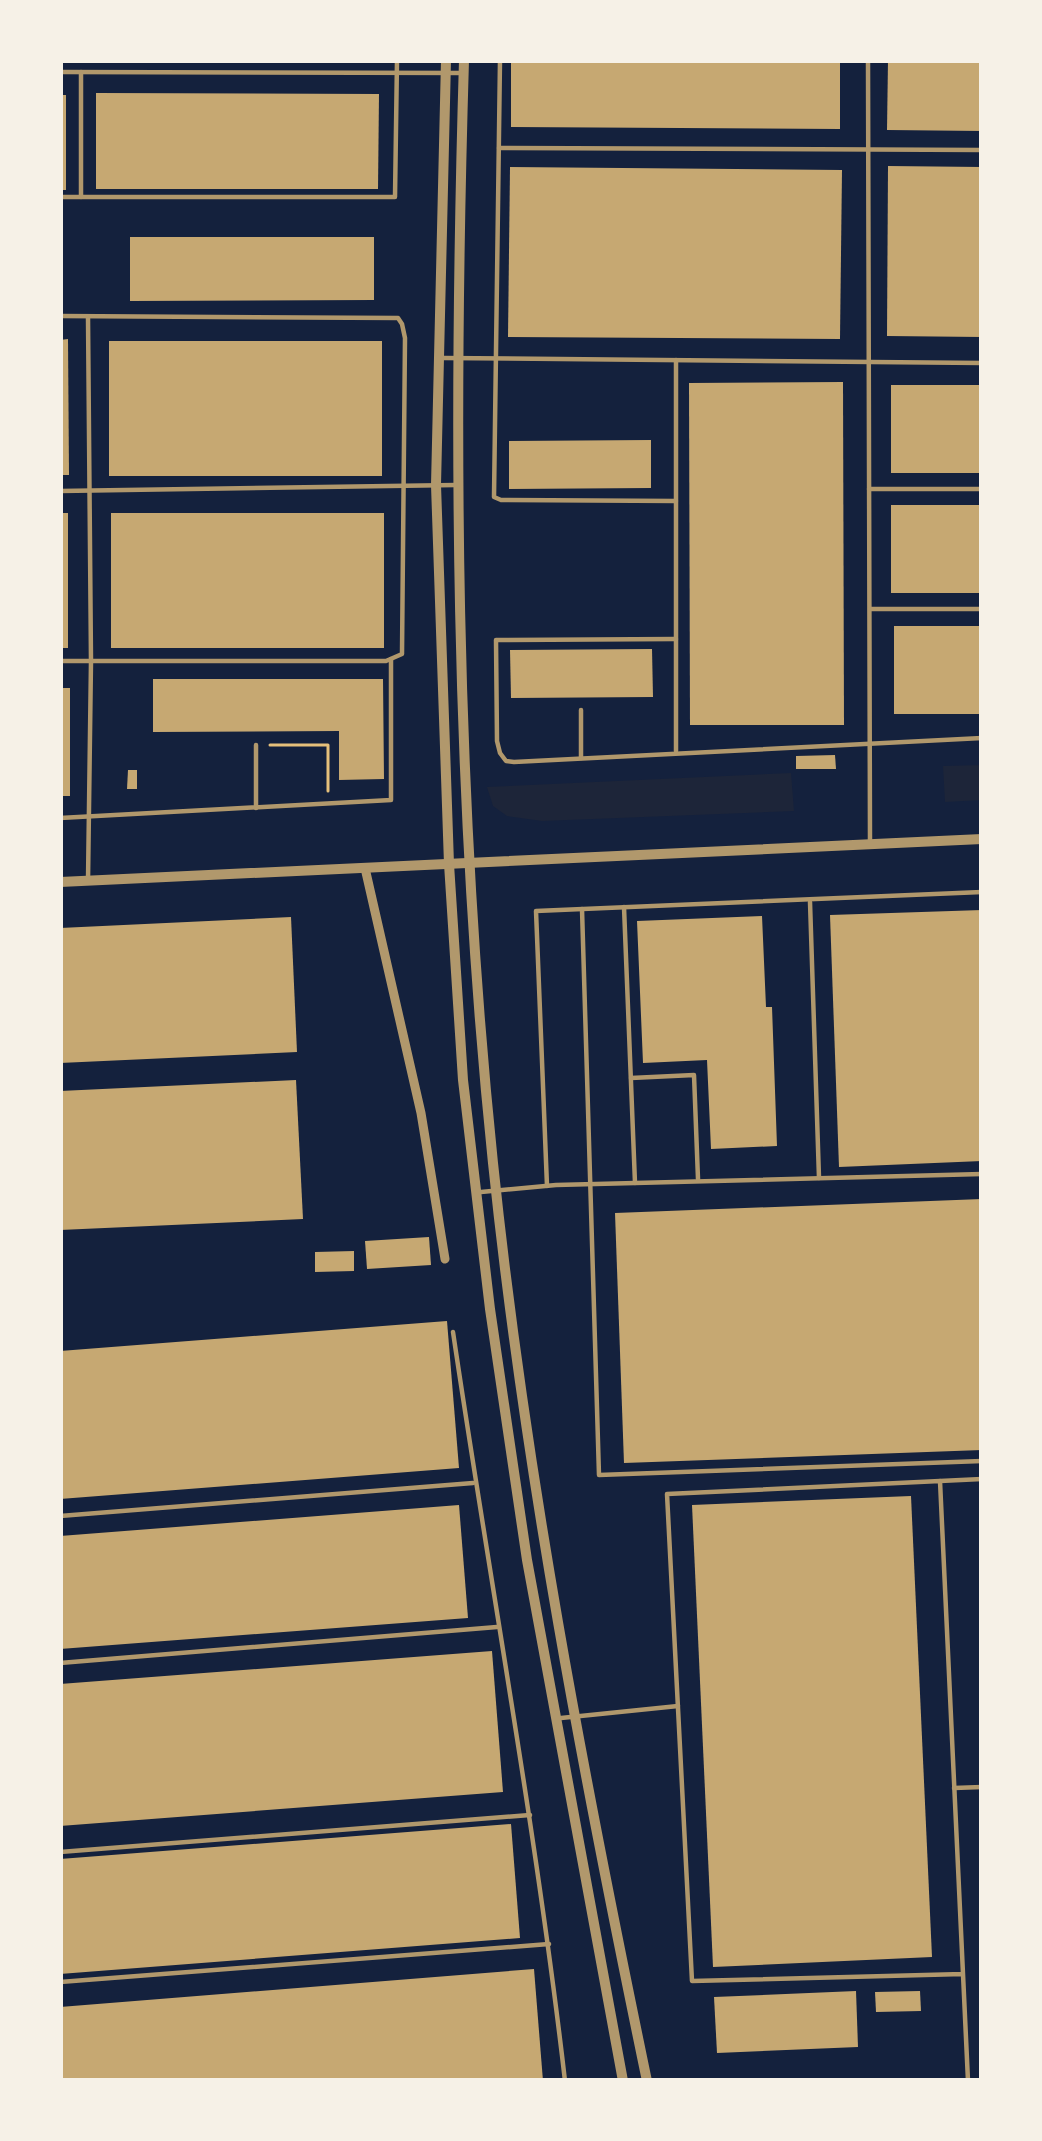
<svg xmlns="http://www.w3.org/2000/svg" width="1042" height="2141" font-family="'Public Sans',sans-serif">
	<rect width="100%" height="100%" fill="#14213d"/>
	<g fill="#1d2539">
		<path d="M982,765V800L945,802L943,766Z"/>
		<path d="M791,773L794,811L542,821L507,816L493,806L487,787Z"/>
	</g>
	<g fill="#c6a872">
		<path d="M511,60H840V129L511,127Z"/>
		<path d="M888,60H982V131L887,130Z"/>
		<path d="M96,93L379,94L378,189H96Z"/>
		<rect x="60" y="95" width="6" height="95"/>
		<path d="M888,166L982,167V337L887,336Z"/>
		<path d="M510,167L842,170L840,339L508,337Z"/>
		<path d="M130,237H374V300L130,301Z"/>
		<path d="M68,339L69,475H60V340Z"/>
		<rect x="109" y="341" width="273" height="135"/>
		<path d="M843,382L844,725H690L689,383Z"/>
		<rect x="891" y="385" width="91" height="88"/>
		<path d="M651,440V488L509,489V441Z"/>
		<rect x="891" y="505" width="91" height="88"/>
		<rect x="60" y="513" width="8" height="135"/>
		<rect x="111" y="513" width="273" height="135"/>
		<rect x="894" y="626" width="88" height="88"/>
		<path d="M652,649L653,697L511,698L510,650Z"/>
		<path d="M153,679H383L384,779L339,780V731L153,732Z"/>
		<rect x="60" y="688" width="10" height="108"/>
		<path d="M835,755L836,769H796V756Z"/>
		<path d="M128,770H137V789H127Z"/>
		<path d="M982,910V1161L839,1167L830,915Z"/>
		<path d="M762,916L766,1007H772L777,1146L711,1149L707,1060L643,1063L637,921Z"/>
		<path d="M291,917L297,1052L60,1063V928Z"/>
		<path d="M296,1080L303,1219L60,1230V1091Z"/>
		<path d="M982,1199V1450L624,1463L615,1213Z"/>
		<path d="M429,1237L431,1265L367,1269L365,1241Z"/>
		<path d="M354,1251V1271L315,1272V1252Z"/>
		<path d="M447,1321L459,1468L60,1499V1351Z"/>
		<path d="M911,1496L932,1957L713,1967L692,1505Z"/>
		<path d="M459,1505L468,1618L60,1649V1536Z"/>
		<path d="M492,1651L503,1792L60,1826V1684Z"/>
		<path d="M511,1824L520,1938L60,1974V1859Z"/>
		<path d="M534,1969L543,2081H60V2007Z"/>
		<path d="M856,1991L858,2047L717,2053L714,1997Z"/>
		<path d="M920,1991L921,2011L876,2012L875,1992Z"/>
	</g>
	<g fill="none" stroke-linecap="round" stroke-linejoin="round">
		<path stroke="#e5c07b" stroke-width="3" d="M270,745H328V791"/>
		<g stroke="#b1986c" stroke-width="4.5">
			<path d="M500,60L494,497L501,500L676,501"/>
			<path d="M868,60L870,844"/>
			<path d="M60,72L464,73"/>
			<path d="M81,72V197"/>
			<path d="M499,148L982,150"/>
			<path d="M60,197H395L397,60"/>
			<path d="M60,316L398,318L402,324L405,338L402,654L386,661H60"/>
			<path d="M88,317L91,661L88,881"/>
			<path d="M443,358L982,363"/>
			<path d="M869,489H982"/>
			<path d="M60,491L456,485"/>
			<path d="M870,609H982"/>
			<path d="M676,639L496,640L497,741L500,753L506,761L514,762L982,738"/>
			<path d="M581,710V758"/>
			<path d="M256,745V808"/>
			<path d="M676,751V360"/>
			<path d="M60,818L391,800V659"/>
			<path d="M810,902L819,1178"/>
			<path d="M624,907L635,1183"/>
			<path d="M582,909L599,1475L982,1461"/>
			<path d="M631,1078L694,1075L698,1179"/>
			<path d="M547,1186L536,911L982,892"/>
			<path d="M481,1192L556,1185L982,1174"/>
			<path d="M453,1332C490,1582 536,1830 565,2081"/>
			<path d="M940,1481L982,1479"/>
			<path d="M60,1516L473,1483"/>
			<path d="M60,1663L497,1627"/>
			<path d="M561,1718L678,1706"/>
			<path d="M954,1788L982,1787"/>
			<path d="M60,1852L530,1815"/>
			<path d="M963,1974L692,1981L667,1494L940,1481C949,1681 959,1881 968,2081"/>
			<path d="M60,1982L549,1944"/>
		</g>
		<path stroke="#b1986c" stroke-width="9" d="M365,868L421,1113L445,1259"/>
		<g stroke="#b1986c" stroke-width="10">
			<path d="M446,60L436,485L449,864L463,1080L490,1309L527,1560L623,2081"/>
			<path d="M464,60C453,428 455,797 493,1163C525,1472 584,1778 647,2081"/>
			<path d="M60,882L982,839"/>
		</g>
	</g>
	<rect width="1042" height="2141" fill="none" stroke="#f6f1e7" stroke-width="126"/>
</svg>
